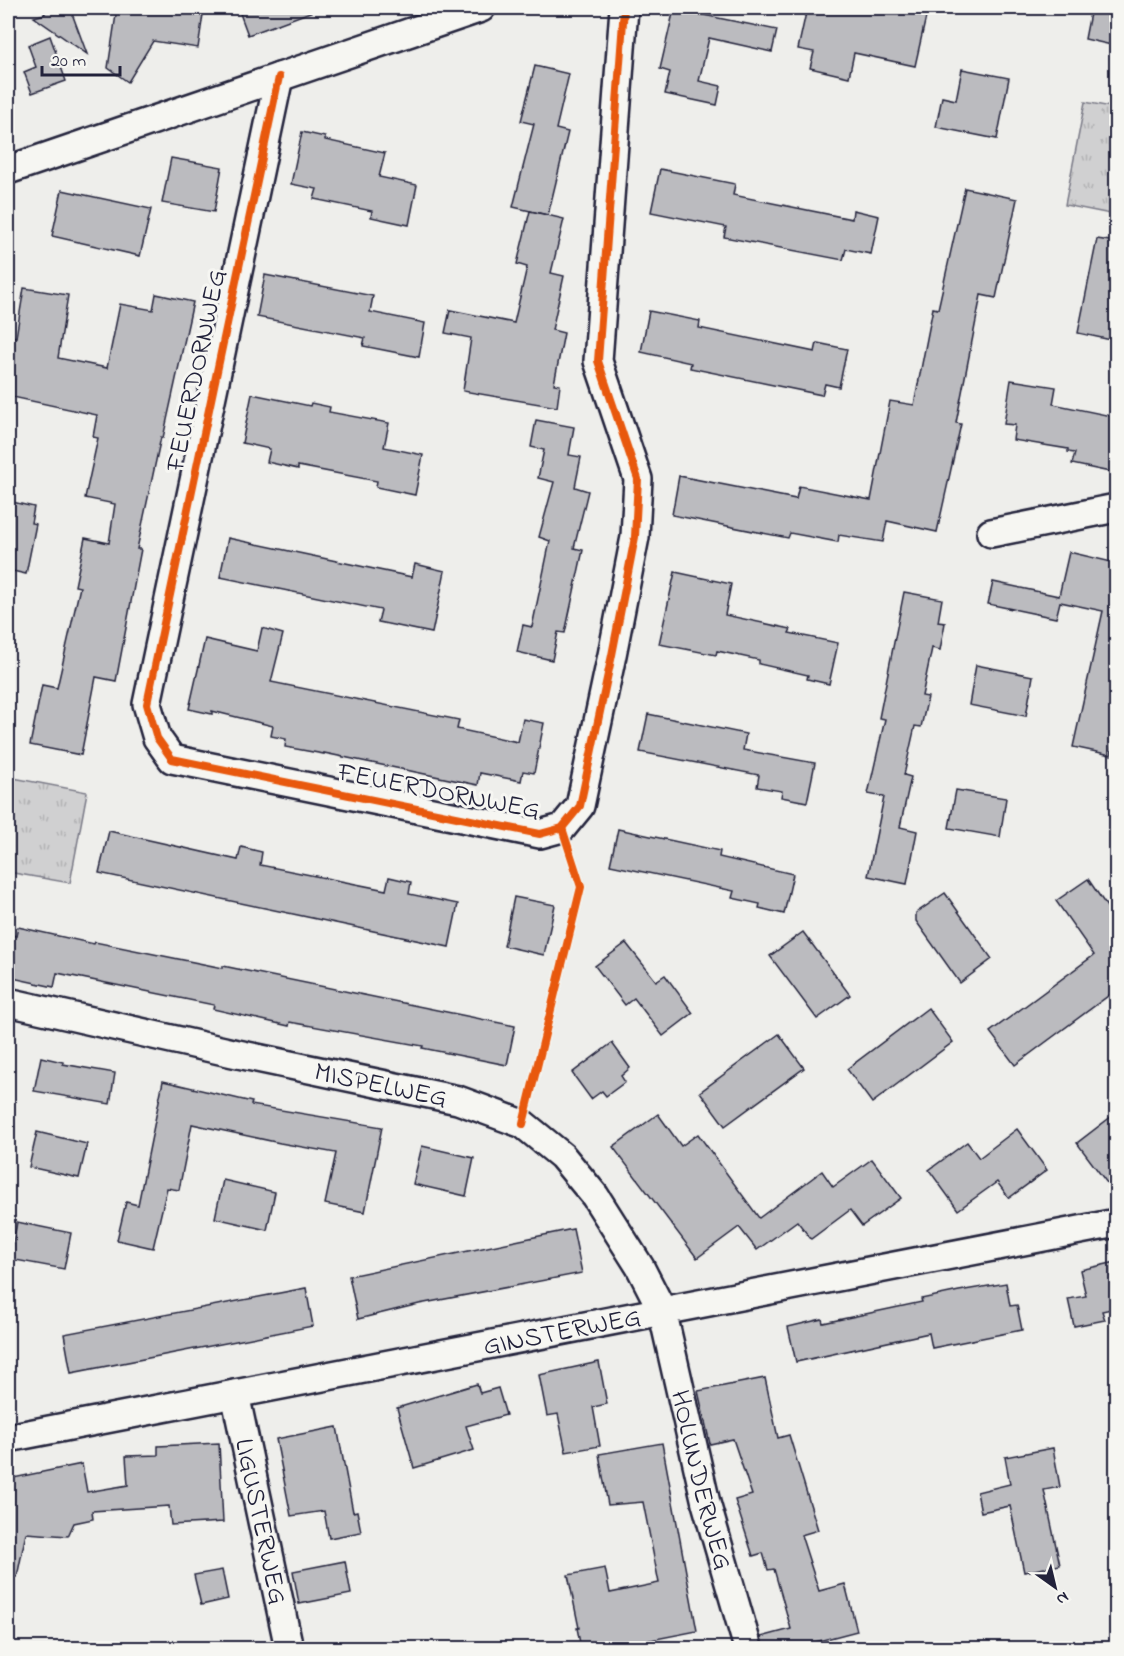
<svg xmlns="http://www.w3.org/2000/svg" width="1124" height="1656" font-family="'Indie Flower',sans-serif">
	<defs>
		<pattern id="park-tufts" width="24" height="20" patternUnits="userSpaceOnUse" patternTransform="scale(1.5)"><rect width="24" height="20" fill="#d0d0d1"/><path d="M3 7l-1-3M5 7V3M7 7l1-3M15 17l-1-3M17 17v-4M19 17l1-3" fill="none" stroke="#b2b2b4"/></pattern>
	</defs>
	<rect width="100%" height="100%" fill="#eeeeeb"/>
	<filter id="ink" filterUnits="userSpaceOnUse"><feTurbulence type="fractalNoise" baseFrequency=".0167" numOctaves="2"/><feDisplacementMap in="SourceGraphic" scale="12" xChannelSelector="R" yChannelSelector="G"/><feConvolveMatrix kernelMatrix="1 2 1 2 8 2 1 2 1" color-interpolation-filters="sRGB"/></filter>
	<g filter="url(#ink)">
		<g fill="url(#park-tufts)" stroke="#797986" stroke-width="1.5">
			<path d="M1085,102L1116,108V215L1065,205Z"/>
			<path d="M8,777L87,792L70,883L8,872Z"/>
		</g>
		<g fill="#bbbbbf" stroke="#22223b" stroke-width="1.5">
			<path d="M43,8H70L87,54L34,17L45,14Z"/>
			<path d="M117,8H204L198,48L153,41L128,82L108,68Z"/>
			<path d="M238,8H316V10L248,35Z"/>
			<path d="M807,8H928L915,66L854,53L849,77L810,68L814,52L798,49Z"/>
			<path d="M1091,8H1116V46L1085,39Z"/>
			<path d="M674,9L777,30L772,52L709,38L699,81L721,86L717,105L665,94L670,72L660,69Z"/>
			<path d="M50,36L66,81L32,93L24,72L36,67L28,45Z"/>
			<path d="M535,66L569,74L556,129L568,132L548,215L513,207L534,124L521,121Z"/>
			<path d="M962,69L1009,78L997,139L936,127L942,97L956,100Z"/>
			<path d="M302,132L325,137V140L385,153L379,177L417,185L409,225L371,217L372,211L314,199L317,189L291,184Z"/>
			<path d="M171,158L222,167L214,212L162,203Z"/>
			<path d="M660,169L735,184L733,195L852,219L853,210L879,216L871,254L846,249L843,260L724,237L726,227L651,212Z"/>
			<path d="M965,188L1017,199L996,298L981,295L956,423L961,424L937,532L887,521L883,542L839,535L838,542L790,533L788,538L672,515L679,476L796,499L799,486L871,500L890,401L914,405L933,308L938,309Z"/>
			<path d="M62,190L151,209L140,256L52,236Z"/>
			<path d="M530,211L564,219L551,273L564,276L552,330L564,333L554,384L560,385L557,407L463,391L471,338L445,333L450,310L514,323L527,267L517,264Z"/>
			<path d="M1097,239L1116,242V341L1078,333Z"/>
			<path d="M265,275L373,296L370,312L425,323L419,357L363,346L365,338L257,317Z"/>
			<path d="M24,288L68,295L58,358L107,368L120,304L153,310L156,294L193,302L163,438L161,437L137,549H141L116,681L96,677L81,755L30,745L42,685L57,688L80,587L75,586L85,538L109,543L115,504L85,498L98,438L93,437L97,415L8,396V335L16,337Z"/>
			<path d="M649,311L700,321L699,328L815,352L817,343L847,349L839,387L825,384L822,395L690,368L691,363L641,352Z"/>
			<path d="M1011,380L1056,387L1053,404L1116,417V437L1110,472L1072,464L1075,453L1068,452V449L1013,440L1015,425L1004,424Z"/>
			<path d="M252,394L310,406L311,403L330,407L329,412L389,423L384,447L423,455L415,495L376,487L377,481L298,466V469L267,462L270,449L242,443Z"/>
			<path d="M536,420L574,427L569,455L581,457L575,487L588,491L574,548L583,550L565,633L558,632L552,660L517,652L523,625L532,627L550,541L539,537L554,482L538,478L544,450L531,447Z"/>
			<path d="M8,501L34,507L31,523L36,524L26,574L8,570Z"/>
			<path d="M228,538L412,577L415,564L445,571L432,633L378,622L381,610L220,577Z"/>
			<path d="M1069,552L1116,563V729L1111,755L1073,747L1103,611L1060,602L1056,618L988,604L993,582L1059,596Z"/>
			<path d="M675,572L731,584L725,615L791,629L789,633L838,643L829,684L807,679L808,675L759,664V660L717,651L716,655L659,644Z"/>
			<path d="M904,592L942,599L938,622L945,623L940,650L932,648L922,696L928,697L921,727L915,726L904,775L911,777L900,827L917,831L907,884L868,876L884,797L868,794L885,719L879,718Z"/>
			<path d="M262,628L283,634L271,682L459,720L457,729L518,742L523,719L544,723L534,773L523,771L521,781L480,773L478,785L324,753V754L285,747L286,739L271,736L273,726L212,711V714L189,709L205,639L257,651Z"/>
			<path d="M976,665L1033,676L1026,716L969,705Z"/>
			<path d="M648,714L746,734L743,750L815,763L807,802L781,797L782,791L757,787L759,775L640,752Z"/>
			<path d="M956,790L1006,798L1000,837L949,828Z"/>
			<path d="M618,829L720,851L719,857L793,874L784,914L759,908L760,904L732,898L734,891L610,865Z"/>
			<path d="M109,831L238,860L241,847L262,852L260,865L386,890L389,877L411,882L409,894L458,904L449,947L99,873Z"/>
			<path d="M1088,879L1116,920V990L1015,1065L990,1032L1094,955L1056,901Z"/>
			<path d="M945,893L992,959L960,983L916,921V913Z"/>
			<path d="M514,897L555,905L544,955L504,946Z"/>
			<path d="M18,927L94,944L95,942L223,968V966L515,1026L507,1065L422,1048L423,1046L290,1022L289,1026L213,1009L214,1005L57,973L54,987L8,977V934L16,936Z"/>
			<path d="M803,932L850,995L817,1019L770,956Z"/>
			<path d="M626,943L656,981L665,975L693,1013L663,1036L634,998L625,1005L595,966Z"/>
			<path d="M928,1008L953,1042L872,1103L847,1069Z"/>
			<path d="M779,1034L804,1068L725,1126L700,1092Z"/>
			<path d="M612,1043L630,1068L621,1076L625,1082L606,1096L602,1091L591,1099L572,1073Z"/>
			<path d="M41,1057L63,1062V1064L115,1073L110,1104L34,1091Z"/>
			<path d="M163,1081L252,1102L251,1105L382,1127L365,1212L325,1204L336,1153L280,1143L192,1124L179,1190L167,1188L153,1248L117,1240L126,1202L138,1205Z"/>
			<path d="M1116,1113V1195L1077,1143Z"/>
			<path d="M658,1114L681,1146L698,1134L759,1218L822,1171L833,1187L872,1159L901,1198L862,1226L850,1210L811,1239L797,1221L757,1250L739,1227L697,1258L613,1147Z"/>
			<path d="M1017,1129L1047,1170L1009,1198L997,1182L958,1210L929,1170L967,1142L979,1158Z"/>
			<path d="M37,1132L87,1144L79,1178L29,1167Z"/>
			<path d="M422,1146L474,1158L466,1196L413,1184Z"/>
			<path d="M223,1180L275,1192L267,1230L215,1218Z"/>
			<path d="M17,1222L71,1233L64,1269L10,1259Z"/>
			<path d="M573,1229L582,1273L419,1304L358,1319L349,1276Z"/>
			<path d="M1116,1262V1308L1102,1311L1105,1320L1074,1326L1068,1299L1086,1296L1080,1270Z"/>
			<path d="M1006,1283L1010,1306L1017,1305L1022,1330L932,1348L929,1333L796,1362L788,1327L822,1319L823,1323L922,1302L921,1299L959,1291Z"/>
			<path d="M306,1288L313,1326L71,1373L64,1334Z"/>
			<path d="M599,1362L607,1404L593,1407L600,1446L566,1452L558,1414L547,1416L539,1375Z"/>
			<path d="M765,1378L778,1438L789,1435L818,1530L801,1535L819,1591L845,1584L857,1631L811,1643L812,1648H763L761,1637L791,1629L774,1569L768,1570L763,1553L753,1556L735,1500L752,1495L733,1439L710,1444L698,1391Z"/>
			<path d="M477,1384L480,1393L498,1388L506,1415L466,1426L474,1450L414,1468L397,1408Z"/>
			<path d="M337,1427L353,1512L357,1511L361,1532L329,1538L324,1511L291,1516L276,1439Z"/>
			<path d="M219,1443L223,1522L171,1525L169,1506L92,1511L93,1519L74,1523L68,1536L26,1533L17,1577L8,1576V1479L82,1464L87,1492L128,1485L126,1456L158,1455V1446Z"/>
			<path d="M662,1443L697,1631L610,1648H581L577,1628H579L568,1575L605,1568L610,1593L659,1583L643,1502L608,1505L599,1454Z"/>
			<path d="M1053,1448L1060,1487L1044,1490L1060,1565L1024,1572L1010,1506L981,1512L977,1492L1010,1484L1005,1457Z"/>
			<path d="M345,1561L351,1594L299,1604L293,1571Z"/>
			<path d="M222,1570L228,1599L201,1605L194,1575Z"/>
		</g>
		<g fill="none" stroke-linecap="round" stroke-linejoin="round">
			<defs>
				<g id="street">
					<path d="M279,77L147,704L157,738L172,759L540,834L562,828L580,806L612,655L635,537L638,479L598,361L624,8"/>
					<path d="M8,170L481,8"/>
					<path d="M991,533L1116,508"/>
					<path id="s1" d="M8,1002L233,1053L458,1100L523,1124L562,1156L595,1196L640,1267L662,1310L706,1503L748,1648"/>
					<path id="s2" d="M235,1394L289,1648"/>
					<path id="s3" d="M8,1438L1116,1223"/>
				</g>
			</defs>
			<use href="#street" stroke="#22223b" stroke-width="32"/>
			<use href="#street" stroke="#f6f6f2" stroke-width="27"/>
			<defs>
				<g id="cycleway">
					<path d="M279,77L147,704L157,738L172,759L540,834L562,828L580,806L612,655L635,537L638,479L598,361L624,8"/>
					<path d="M523,1124L581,887L562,828"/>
				</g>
			</defs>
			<use href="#cycleway" stroke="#f6f6f2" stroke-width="11"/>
			<use href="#cycleway" stroke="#e8590c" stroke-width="8"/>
		</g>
	</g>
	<g text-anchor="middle" stroke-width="6" stroke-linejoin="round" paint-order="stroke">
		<g font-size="27" fill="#22223b" stroke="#f6f6f2">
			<text transform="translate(195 370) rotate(-78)" y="9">FEUERDORNWEG</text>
			<text transform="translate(439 790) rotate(11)" y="9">FEUERDORNWEG</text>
			<text dy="9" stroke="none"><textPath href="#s1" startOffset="382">MISPELWEG</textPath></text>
			<text dy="9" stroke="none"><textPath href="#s3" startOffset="564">GINSTERWEG</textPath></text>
			<text dy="9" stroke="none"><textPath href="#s1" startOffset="939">HOLUNDERWEG</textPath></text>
			<text dy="9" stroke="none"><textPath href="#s2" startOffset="130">LIGUSTERWEG</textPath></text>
		</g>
	</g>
	<rect width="1124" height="1656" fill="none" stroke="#f6f6f2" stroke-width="30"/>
	<rect x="15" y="15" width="1094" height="1626" fill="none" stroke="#22223b" stroke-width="2" filter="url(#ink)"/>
	<g transform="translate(1055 1587) rotate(146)" stroke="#f6f6f2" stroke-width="4.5" paint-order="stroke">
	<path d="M0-4.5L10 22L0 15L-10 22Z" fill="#22223b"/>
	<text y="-9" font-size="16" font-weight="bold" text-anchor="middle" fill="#22223b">N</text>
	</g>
	<path d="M42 66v9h78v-9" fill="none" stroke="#22223b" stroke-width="3"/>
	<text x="51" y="66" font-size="18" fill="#22223b" stroke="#f6f6f2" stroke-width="4.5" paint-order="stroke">20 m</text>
</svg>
